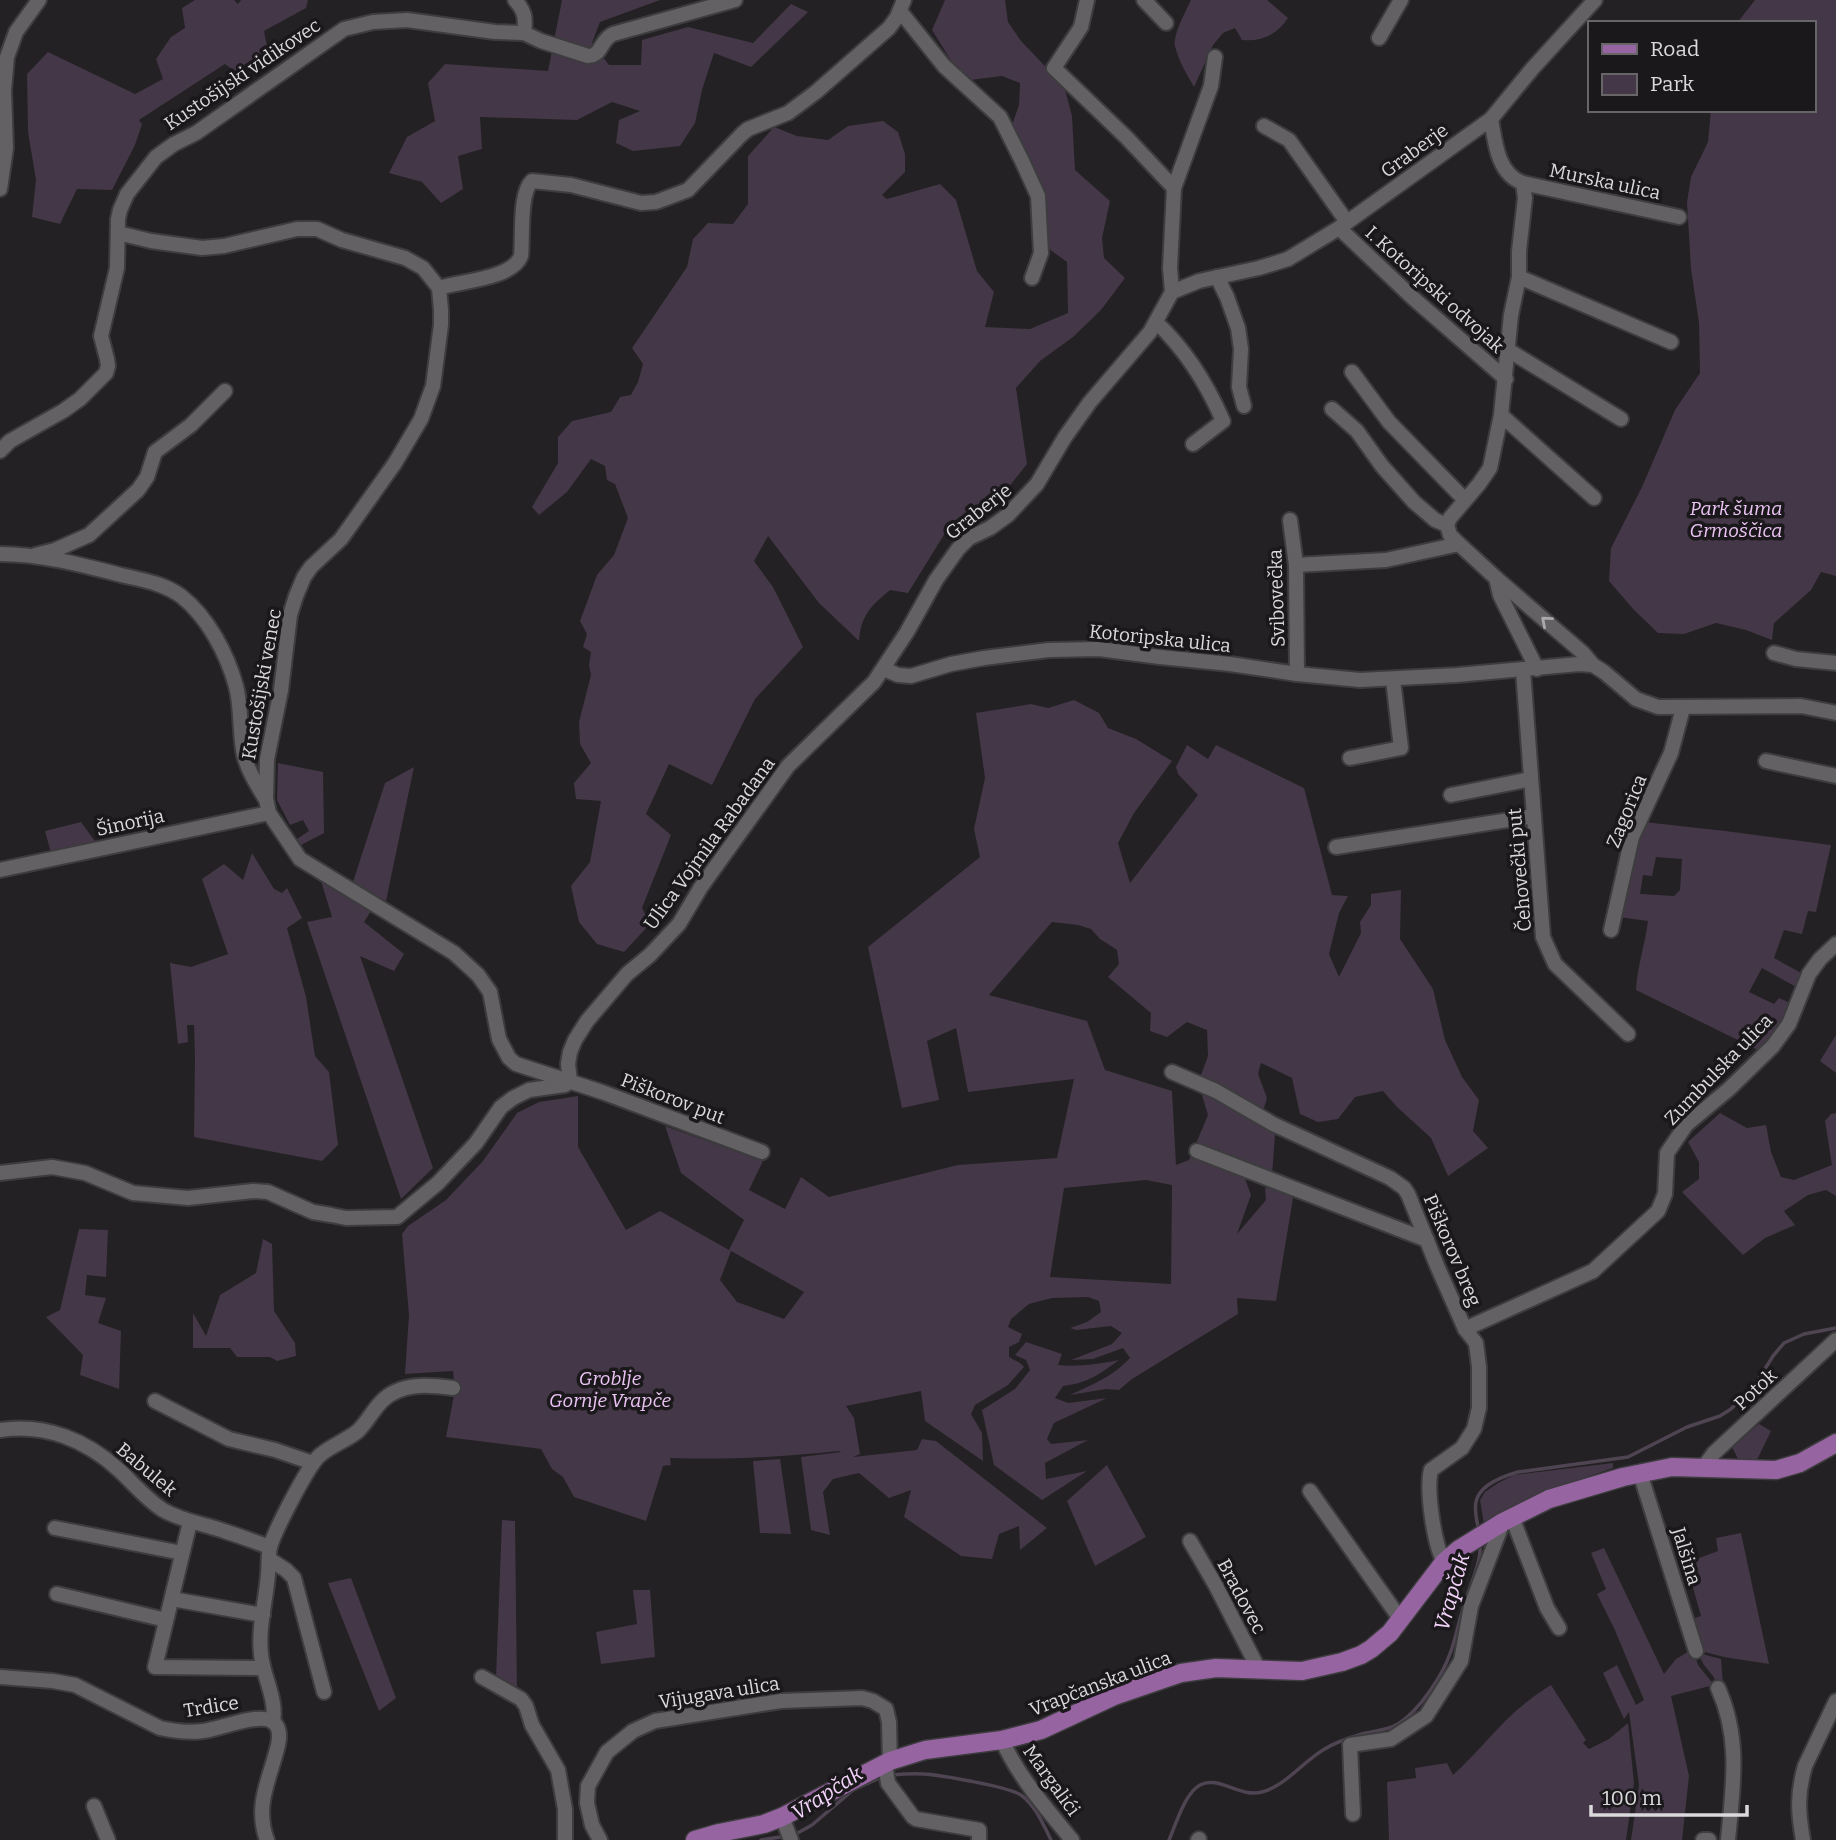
<svg xmlns="http://www.w3.org/2000/svg" width="1836" height="1840" font-family="Bitter,serif">
	<rect width="100%" height="100%" fill="#232123"/>
	<g fill="#443747" fill-rule="evenodd">
		<path d="M195,0H234L238,4L241,0H308L306,8L264,31L268,51L241,76L225,64L139,120L142,124L135,145L112,190L77,189L60,224L32,217L36,180L28,132L27,74L48,52L135,94L163,79L156,59L171,37L185,28L182,8Z"/>
		<path d="M562,0H660L600,22L592,43L609,65H641L642,40L688,27L753,43L791,4L808,12L751,67L714,53L702,90L695,123L680,146L633,151L616,143L619,120L640,111L612,102L577,120L480,117L482,149L458,156L463,189L441,203L422,182L389,173L407,137L435,121L428,83L445,64L548,71Z"/>
		<path d="M945,0H1005L1008,22L1021,41L1064,86L1072,116L1075,170L1110,201L1102,238L1104,258L1125,278L1101,310L1073,337L1040,361L1016,388L1027,464L1008,488L988,505L965,514L950,525L908,593L890,590C871,606 861,615 859,641L819,603L768,536L754,561L773,587L803,647L755,699L712,785L669,764L646,814L671,835L642,908L650,924L624,952L597,944L579,922L571,886L590,862L601,801L576,799L574,783L591,763L580,744L579,722L591,675L589,665L591,652L583,647L587,634L580,621L597,575L614,555L628,518L615,484L607,480L605,466L591,459L567,492L539,515L532,507L558,463V437L572,421L611,412L620,397L631,395L638,382L643,364L632,348L687,267L693,239L708,223L733,224L748,204V156L774,127L797,136L828,140L848,126L883,121L898,132L905,154V172L882,195L887,199L940,184L956,200L977,271L994,292L985,327L1030,329L1068,313L1067,262L1045,246L1043,194L1012,125L1019,105L1020,83L1002,76L970,80L955,67L932,30Z"/>
		<path d="M1191,0H1267L1288,18C1277,35 1261,42 1242,40L1235,28L1223,33L1213,45L1194,87C1187,75 1178,60 1175,46C1173,34 1186,11 1191,0Z"/>
		<path d="M1755,0H1836V576L1821,572L1811,590L1774,623L1772,640L1746,630L1716,623L1684,634L1658,633L1634,610L1609,581L1611,548L1642,487L1675,410L1700,373L1699,323L1691,269L1687,202L1691,177L1708,142L1711,110H1813V23H1737Z"/>
		<path d="M1074,700L1099,713L1108,728L1136,739L1172,761L1134,813L1118,843L1130,883L1198,795L1178,774L1176,767L1187,745L1208,759L1216,745L1304,788L1332,895L1348,896L1339,913L1329,954L1339,977L1361,933L1360,922L1371,905V894L1401,890L1400,939L1433,989L1445,1040L1462,1077L1479,1100L1473,1131L1488,1148L1448,1176L1431,1138L1397,1107L1383,1091L1355,1097L1338,1119L1318,1122L1300,1114L1292,1078L1261,1063L1258,1074L1267,1098L1262,1115L1276,1121L1272,1175L1244,1176L1251,1195L1237,1234L1266,1200L1265,1188L1282,1189L1293,1198L1276,1301L1237,1298L1238,1314L1132,1379L1119,1390L1106,1389L1070,1395C1091,1385 1114,1376 1130,1358L1123,1348L1093,1359L1071,1360L1112,1344L1122,1333L1111,1326L1076,1330L1070,1328L1087,1322L1101,1312L1099,1301L1088,1297L1052,1298L1029,1304L1011,1319L1008,1327L1022,1334L1019,1342L1009,1347V1357L1020,1363L1024,1367L1008,1385L975,1405L971,1414L982,1433L983,1461L925,1421L921,1391L846,1406L854,1418L860,1454L853,1457L917,1450L922,1439L936,1441L1047,1528L1020,1550L1019,1526L999,1534L992,1559L961,1556L904,1517L911,1490L889,1498L859,1473L833,1479L823,1492L830,1535L811,1530L801,1457L841,1452L839,1451C783,1457 727,1460 670,1458L671,1465L663,1466L646,1521L574,1497L563,1477L552,1469L541,1449L446,1437L455,1390L453,1371L405,1374L409,1315L402,1234L408,1226L446,1200L483,1161L517,1113L539,1102L578,1096V1147L626,1230L660,1211L729,1250L744,1220L681,1173L665,1126L763,1161L749,1190L785,1209L801,1177L829,1197L958,1165L1057,1158L1074,1079L968,1092L956,1028L927,1041L939,1100L902,1108L868,947L980,857L974,829L985,778L976,713L1031,704L1048,708ZM1052,922L1078,925L1091,929L1100,939L1117,950L1119,964L1108,977L1151,1013L1150,1031L1167,1037L1187,1022L1207,1030L1208,1056L1201,1075V1092L1208,1115L1189,1160L1176,1165L1172,1091L1105,1070L1087,1021L989,995ZM1146,1180L1172,1185L1171,1284L1050,1277L1064,1188ZM731,1251L804,1292L784,1319L737,1302L720,1280Z"/>
		<path d="M278,763L323,772L324,833L301,845L297,839L309,831L303,820L290,825L277,800Z"/>
		<path d="M414,767L386,901L353,882L385,783Z"/>
		<path d="M81,822L97,844L51,853L45,831Z"/>
		<path d="M1644,822L1725,831L1831,845L1816,912L1808,911L1802,934L1784,930L1774,958L1803,974L1798,988L1762,968L1749,992L1774,1004L1779,998L1788,1002L1790,1007L1777,1032L1758,1050L1636,990C1637,967 1645,945 1648,921L1619,917L1631,853ZM1656,857L1682,859L1680,890L1674,896L1640,894L1643,875L1652,876Z"/>
		<path d="M252,853L274,889L282,893L287,888L302,918L287,928L306,997L315,1056L329,1072L338,1145L322,1161L194,1137L195,1058L194,1025H187L188,1042L178,1044L170,963L191,967L228,954L202,879L224,864L243,880Z"/>
		<path d="M321,881L371,911L364,922L404,954L394,971L360,956L433,1168L401,1199L307,922L332,917Z"/>
		<path d="M1836,1035V1073L1820,1061Z"/>
		<path d="M1720,1113L1747,1128L1766,1125L1771,1152L1781,1177L1794,1180L1832,1165L1825,1121L1831,1114L1836,1113V1196L1826,1190L1808,1195L1784,1211L1795,1225L1765,1238L1743,1255L1682,1192L1699,1179V1162L1688,1142Z"/>
		<path d="M79,1229L108,1230L106,1277L87,1275L85,1295L106,1298L98,1323L121,1331L119,1389L80,1375L83,1355L46,1317L60,1310Z"/>
		<path d="M263,1239L272,1244L274,1311L295,1343L296,1356L277,1361L270,1357H237L230,1348H193V1313L206,1336L220,1295L256,1273Z"/>
		<path d="M1026,1342L1062,1354L1058,1365C1079,1367 1098,1364 1119,1360C1100,1374 1088,1383 1063,1386L1055,1398L1068,1403L1107,1398L1054,1423L1047,1439L1051,1444L1088,1440L1045,1463L1046,1479L1087,1471L1042,1500L994,1465L982,1410L1015,1389L1030,1370L1026,1360L1015,1355Z"/>
		<path d="M1759,1424L1771,1431L1756,1462L1738,1459L1732,1447Z"/>
		<path d="M780,1459L791,1534L760,1533L753,1461Z"/>
		<path d="M1613,1463V1468L1538,1494L1484,1524L1480,1500L1485,1492L1498,1483L1514,1475Z"/>
		<path d="M1107,1465L1146,1537L1095,1566L1067,1501Z"/>
		<path d="M502,1520L515,1521L517,1692L496,1678Z"/>
		<path d="M1741,1533L1769,1664L1724,1657L1697,1650L1689,1620L1701,1616L1686,1563L1718,1551L1716,1538Z"/>
		<path d="M1604,1548L1664,1674L1676,1659L1693,1649L1698,1665L1714,1685L1671,1696L1689,1776L1682,1840H1631L1639,1785L1629,1712L1624,1719L1603,1673L1617,1665L1636,1705L1644,1700L1614,1628L1597,1594L1606,1589L1591,1553Z"/>
		<path d="M351,1578L396,1698L379,1711L328,1583Z"/>
		<path d="M633,1590H650L655,1657L601,1664L596,1632L637,1624Z"/>
		<path d="M1698,1653L1721,1659L1724,1697L1713,1676L1704,1665Z"/>
		<path d="M1551,1685L1586,1740L1583,1743L1589,1749L1609,1739L1628,1723L1634,1783L1626,1840H1389L1387,1782L1416,1778L1415,1768L1447,1763L1453,1775C1479,1752 1500,1722 1528,1701C1535,1695 1543,1690 1551,1685Z"/>
	</g>
	<g fill="none" stroke-linecap="round" stroke-linejoin="round">
		<g stroke="#4f4452" stroke-width="3.5">
			<path d="M1479,1531C1477,1522 1474,1511 1476,1502C1479,1485 1504,1476 1518,1472L1628,1457L1687,1427L1720,1416L1731,1409L1758,1380L1773,1356L1784,1343L1804,1334L1836,1328"/>
			<path d="M891,1775C902,1774 914,1773 924,1774C941,1775 1009,1787 1021,1795C1036,1806 1043,1824 1051,1840"/>
			<path d="M794,1835L812,1825L853,1790L884,1776"/>
			<path d="M761,1840L787,1836"/>
			<path d="M1169,1840C1176,1824 1185,1793 1200,1785C1219,1775 1239,1798 1262,1792C1285,1786 1303,1762 1323,1750C1335,1742 1348,1738 1362,1734C1374,1731 1388,1730 1398,1724C1420,1710 1443,1675 1451,1651C1457,1634 1460,1616 1466,1599C1471,1582 1482,1561 1480,1543"/>
		</g>
		<defs>
			<g id="minor">
				<path d="M515,0C525,11 526,18 524,33"/>
				<path d="M1087,0L1081,27L1054,68L1127,138L1174,188"/>
				<path d="M1144,0L1166,23"/>
				<path d="M900,11L944,66L1000,117L1022,161L1038,196L1041,253L1032,278"/>
				<path d="M1379,38L1401,0"/>
				<path d="M1491,119C1495,141 1497,174 1523,183L1525,198L1519,251V277L1511,315L1501,415L1490,468L1479,484L1450,518L1447,525L1450,535L1459,544L1496,578L1500,595L1537,669"/>
				<path d="M1264,126L1289,140L1347,222"/>
				<path d="M1523,183L1679,217"/>
				<path d="M0,189L6,148L4,90L7,57L16,32L39,0"/>
				<path d="M1339,228L1413,298L1506,379"/>
				<path d="M118,233L151,241L202,248L224,246L297,229H317L342,240L405,258L423,268L439,288"/>
				<path d="M1217,277L1227,297L1238,328L1241,349L1239,387L1244,406"/>
				<path d="M1519,277L1671,342"/>
				<path d="M439,288L441,310V325L433,386L421,419L395,463L341,539L311,567L304,577L296,596L290,615L281,690L267,759L266,799L269,813L300,859L454,953L478,975L490,992L499,1039L509,1058L516,1064L602,1092L762,1152"/>
				<path d="M439,288C460,281 512,279 521,256C523,238 519,193 532,181L571,185L641,203L656,202L688,190L742,134L748,129L788,113L816,92L889,28L897,17L904,0"/>
				<path d="M1172,292L1170,268L1174,188L1211,86L1215,57"/>
				<path d="M1156,322C1186,350 1207,384 1223,421L1193,444"/>
				<path d="M1508,350L1621,419"/>
				<path d="M1352,372L1389,422L1465,500"/>
				<path d="M1332,409L1357,431L1382,466L1414,502L1435,520L1447,525"/>
				<path d="M1501,415L1594,498"/>
				<path d="M0,451L10,441L63,411L80,399L106,373L108,366L107,359L101,336L117,268L118,219L120,210L127,194L156,157L174,144L196,133L216,119L344,29L373,22L407,20L495,32L524,33L541,41L588,56C602,56 600,40 613,34L735,0"/>
				<path d="M1290,520L1296,565L1297,674"/>
				<path d="M0,554C40,554 82,565 121,575C142,580 163,583 181,596C208,617 227,654 236,686C242,709 239,732 244,755C248,771 257,785 265,798"/>
				<path d="M35,555L55,550L89,535L138,490L147,477L155,452L191,425L225,391"/>
				<path d="M1296,565L1386,560L1459,544"/>
				<path d="M1496,578L1583,653L1593,665L1604,672L1636,699L1658,707L1801,706L1836,713"/>
				<path d="M1774,653L1796,659L1836,663"/>
				<path d="M884,669L898,675L911,676L951,664L984,658L1049,650L1099,649L1160,657L1230,664L1297,674L1360,680L1457,675L1579,664L1593,665"/>
				<path d="M1523,670L1543,937L1555,964L1628,1034"/>
				<path d="M1350,758L1401,748L1393,679"/>
				<path d="M1766,761L1836,776"/>
				<path d="M1451,795L1531,779"/>
				<path d="M1336,847L1534,816"/>
				<path d="M0,870L269,813"/>
				<path d="M1611,930L1632,837L1671,753L1683,708"/>
				<path d="M1172,1072L1216,1091L1273,1124L1390,1178L1404,1188L1408,1194L1438,1268L1465,1329L1476,1343L1479,1367V1408L1474,1429L1462,1448L1431,1470C1426,1490 1434,1544 1444,1562"/>
				<path d="M570,1081L568,1064L570,1052L575,1040L587,1021L627,974L650,955L679,924L701,887L788,766L874,682L907,632L936,580L958,549L969,538L990,528L1008,515L1037,484L1065,437L1090,402L1150,332L1172,292L1199,281L1259,268L1288,259L1339,228L1491,119L1532,69L1595,0"/>
				<path d="M1197,1151L1427,1240"/>
				<path d="M0,1173L52,1167L85,1173L133,1193L188,1198L253,1191L268,1192L313,1212L331,1215L346,1218L397,1217L438,1183L476,1143L501,1107L513,1098L529,1090L565,1085L570,1081"/>
				<path d="M1465,1329L1593,1271L1658,1211L1665,1194L1667,1153L1686,1125L1729,1089L1773,1046L1789,1024L1809,974L1820,959L1836,944"/>
				<path d="M155,1401L229,1439L275,1450L313,1463"/>
				<path d="M0,1430C45,1423 86,1440 119,1470C133,1483 146,1499 163,1510C182,1521 204,1524 224,1531C240,1536 255,1542 270,1547"/>
				<path d="M1703,1468L1714,1453L1836,1340"/>
				<path d="M1640,1473L1696,1651"/>
				<path d="M1310,1491L1401,1620"/>
				<path d="M1512,1517L1547,1608L1559,1628"/>
				<path d="M190,1522L155,1667L263,1668"/>
				<path d="M55,1528L182,1553"/>
				<path d="M1190,1541L1216,1586L1259,1670"/>
				<path d="M269,1559L286,1570L294,1578L324,1692"/>
				<path d="M57,1594L166,1620"/>
				<path d="M172,1599L263,1615"/>
				<path d="M0,1677L53,1681L75,1685L160,1728C174,1731 189,1733 203,1731C225,1729 288,1697 278,1745C270,1779 254,1805 267,1840"/>
				<path d="M482,1677L521,1699L526,1706L532,1725L558,1770L565,1809V1840"/>
				<path d="M1718,1688C1741,1739 1733,1786 1728,1840"/>
				<path d="M273,1722C277,1698 263,1677 261,1654C258,1627 266,1601 268,1574C269,1565 268,1556 270,1547C275,1530 306,1470 318,1457C329,1446 346,1441 358,1431C367,1422 373,1410 382,1401C401,1382 429,1385 453,1388"/>
				<path d="M1002,1740C1019,1778 1047,1809 1072,1840"/>
				<path d="M885,1764L888,1783L913,1817L916,1819L979,1830V1840"/>
				<path d="M94,1806L108,1840"/>
				<path d="M1353,1814L1350,1745L1391,1739L1426,1716L1461,1661L1471,1606L1503,1522"/>
				<path d="M782,1817L791,1840"/>
				<path d="M600,1840L592,1825L587,1803L588,1786L607,1752L633,1731L655,1721L781,1701L862,1698L873,1701L886,1709L889,1722L890,1761"/>
				<path d="M1198,1840L1199,1839"/>
				<path d="M1703,1840H1709"/>
				<path d="M1803,1840C1798,1812 1797,1794 1805,1766L1836,1701"/>
			</g>
			<path id="major" d="M695,1840L719,1833L764,1824L782,1817L890,1761L925,1750L1002,1740L1041,1730L1114,1696L1181,1673L1216,1668L1302,1671L1342,1662L1361,1655L1371,1649L1390,1633L1444,1562L1458,1550L1503,1522L1549,1499L1623,1477L1672,1467L1776,1470L1800,1463L1836,1443"/>
		</defs>
		<use href="#minor" stroke="#3d3c3e" stroke-width="18"/>
		<use href="#major" stroke="#3d3c3e" stroke-width="21"/>
		<use href="#minor" stroke="#636164" stroke-width="14"/>
		<use href="#major" stroke="#9764a2" stroke-width="18"/>
	</g>
	<defs><path id="oneway-chevron" d="M-2-3.5L2.5 0L-2 3.5" fill="none" stroke-width="1.6" stroke-linecap="round" stroke-linejoin="round" transform="scale(1.75)"/></defs>
	<use stroke="#aaa9ab" href="#oneway-chevron" transform="translate(1546 621) rotate(-139)"/>
	<g text-anchor="middle" stroke-width="7" stroke-linejoin="round" paint-order="stroke">
		<g font-size="19" fill="#dad9db" stroke="#1a181a">
			<text transform="translate(242 74) rotate(-34)" y="7">Kustošijski vidikovec</text>
			<text transform="translate(1414 150) rotate(-36)" y="7">Graberje</text>
			<text transform="translate(1605 181) rotate(12)" y="7">Murska ulica</text>
			<text transform="translate(1435 289) rotate(42)" y="7">I. Kotoripski odvojak</text>
			<text transform="translate(978 511) rotate(-38)" y="7">Graberje</text>
			<text transform="translate(1276 598) rotate(-92)" y="7">Svibovečka</text>
			<text transform="translate(1160 638) rotate(6)" y="7">Kotoripska ulica</text>
			<text transform="translate(261 684) rotate(-80)" y="7">Kustošijski venec</text>
			<text transform="translate(1626 811) rotate(-68)" y="7">Zagorica</text>
			<text transform="translate(130 822) rotate(-12)" y="7">Šinorija</text>
			<text transform="translate(709 843) rotate(-54)" y="7">Ulica Vojmila Rabadana</text>
			<text transform="translate(1519 870) rotate(-95)" y="7">Čehovečki put</text>
			<text transform="translate(1718 1069) rotate(-46)" y="7">Zumbulska ulica</text>
			<text transform="translate(673 1098) rotate(21)" y="7">Piškorov put</text>
			<text transform="translate(1453 1250) rotate(67)" y="7">Piškorov breg</text>
			<text transform="translate(1755 1389) rotate(-43)" y="7">Potok</text>
			<text transform="translate(147 1469) rotate(40)" y="7">Babulek</text>
			<text transform="translate(1687 1556) rotate(73)" y="7">Jalšina</text>
			<text transform="translate(1242 1596) rotate(62)" y="7">Bradovec</text>
			<text transform="translate(1100 1683) rotate(-21)" y="7">Vrapčanska ulica</text>
			<text transform="translate(719 1692) rotate(-9)" y="7">Vijugava ulica</text>
			<text transform="translate(211 1706) rotate(-9)" y="7">Trdice</text>
			<text transform="translate(1052 1780) rotate(54)" y="7">Margalići</text>
		</g>
		<g font-size="19" font-style="italic" fill="#ecc4f5" stroke="#1a181a">
			<text x="1736" y="515">Park šuma<tspan x="1736" dy="22">Grmoščica</tspan></text>
			<text x="610" y="1385">Groblje<tspan x="610" dy="22">Gornje Vrapče</tspan></text>
		</g>
		<g font-size="21" font-style="italic" fill="#f5d5fc" stroke="#1a181a">
			<text transform="translate(1452 1592) rotate(-74)" y="7">Vrapčak</text>
			<text transform="translate(827 1793) rotate(-33)" y="7">Vrapčak</text>
		</g>
	</g>
	<rect x="1588" y="21" width="228" height="91" fill="#1a181a" stroke="#676567" stroke-width="2"/>
	<rect x="1602" y="44" width="35" height="10" fill="#9764a2" stroke="#676567" stroke-width="2"/>
	<text x="1650" y="56" font-size="21" fill="#dad9db">Road</text>
	<rect x="1602" y="74" width="35" height="21" fill="#443747" stroke="#676567" stroke-width="2"/>
	<text x="1650" y="91" font-size="21" fill="#dad9db">Park</text>
	<path d="M1591 1805v10h156v-10" fill="none" stroke="#dad9db" stroke-width="3.5"/>
	<text x="1602" y="1805" font-size="21" fill="#dad9db" stroke="#1a181a" stroke-width="5" paint-order="stroke">100 m</text>
</svg>
